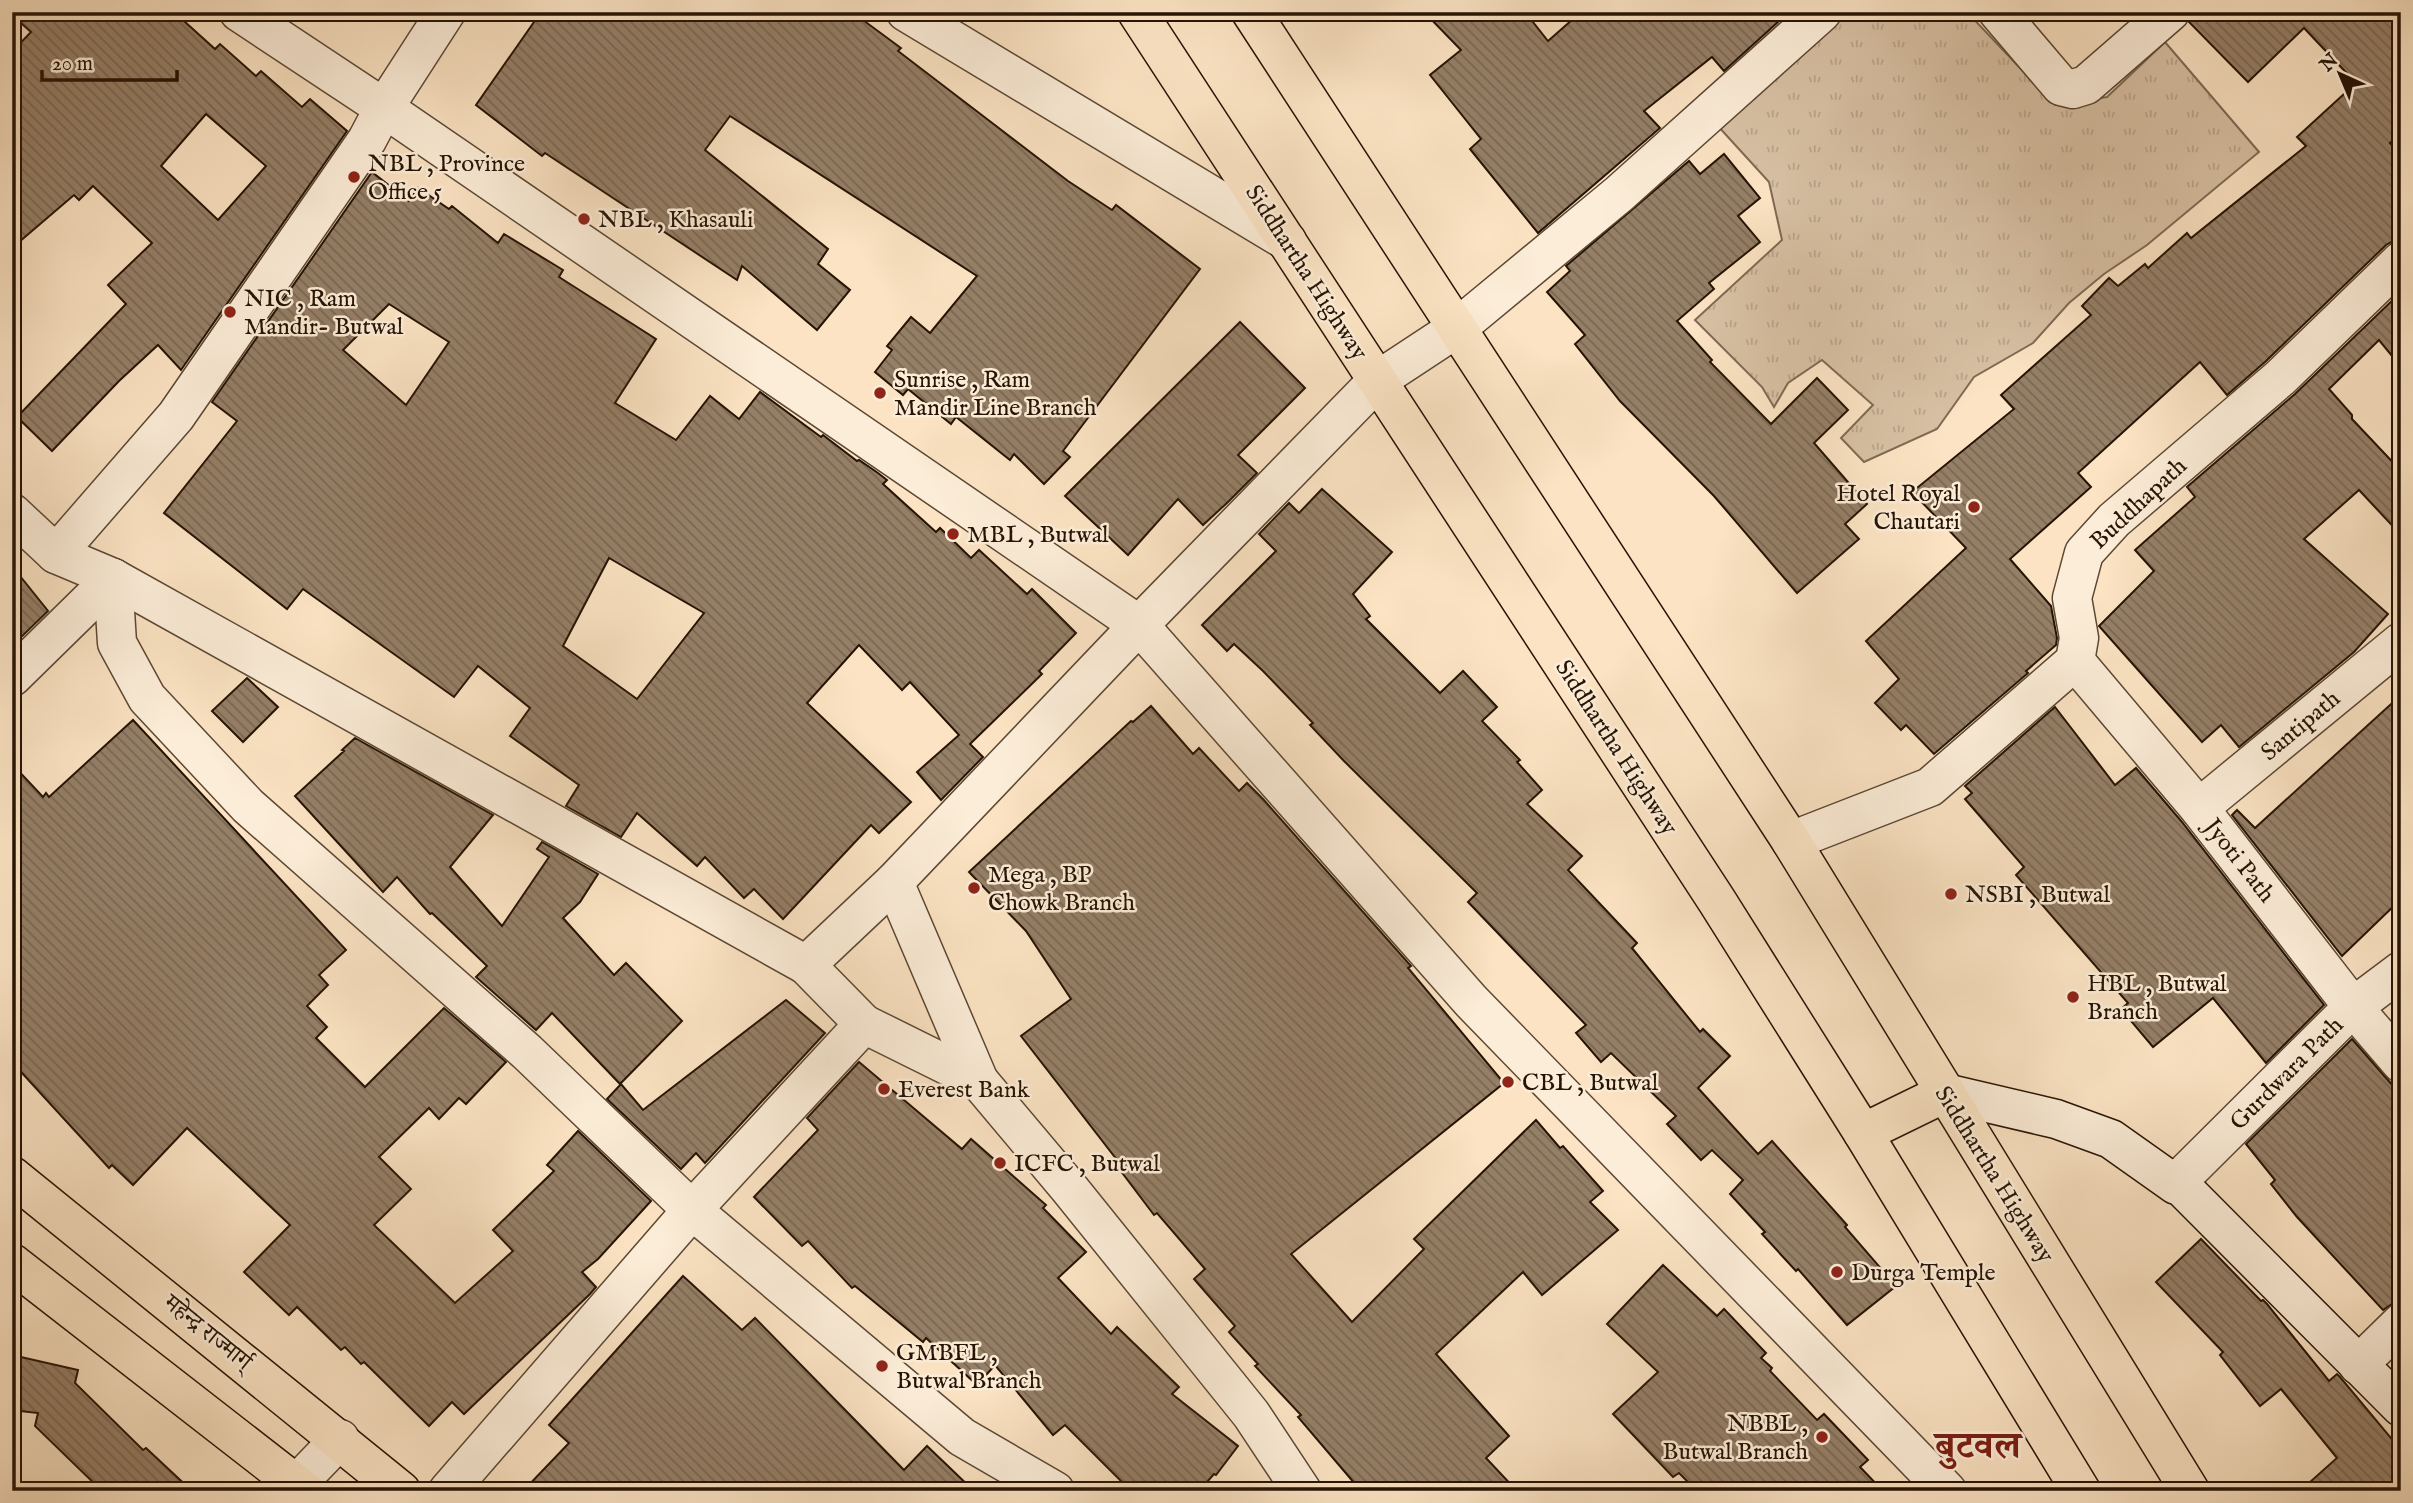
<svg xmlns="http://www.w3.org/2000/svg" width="2413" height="1503" font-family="'IM FELL English','Noto Serif Devanagari',serif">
	<defs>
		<pattern id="grass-tufts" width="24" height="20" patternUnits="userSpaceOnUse" patternTransform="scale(1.75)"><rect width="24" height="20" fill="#d7c0a3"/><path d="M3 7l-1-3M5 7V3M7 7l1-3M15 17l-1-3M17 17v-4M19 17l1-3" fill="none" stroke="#b8a48b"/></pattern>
		<pattern id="building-back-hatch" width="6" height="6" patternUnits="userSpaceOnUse" patternTransform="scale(1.75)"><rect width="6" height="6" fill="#957f67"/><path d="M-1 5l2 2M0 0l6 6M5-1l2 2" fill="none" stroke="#796753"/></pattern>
	</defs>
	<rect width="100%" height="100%" fill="#fbe3c3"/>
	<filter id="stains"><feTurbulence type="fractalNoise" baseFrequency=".00286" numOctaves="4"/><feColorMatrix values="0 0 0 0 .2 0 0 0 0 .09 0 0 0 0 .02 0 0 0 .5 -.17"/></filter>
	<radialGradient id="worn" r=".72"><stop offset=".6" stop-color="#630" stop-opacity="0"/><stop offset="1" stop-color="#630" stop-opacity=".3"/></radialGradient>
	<path fill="url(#grass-tufts)" stroke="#7e6a54" stroke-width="2" d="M1846,12H1967L2055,105L2107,97L2165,42L2259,152L2147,245L2104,274L2069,303L2033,343L1974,377L1937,429L1864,462L1841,438L1873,405L1822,360L1788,383L1774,407L1762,387L1695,320L1782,240L1769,182L1717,125Z"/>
	<g fill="url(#building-back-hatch)" stroke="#261304" stroke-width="2" fill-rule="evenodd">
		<path d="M12,12H174L215,49L220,44L256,76L261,71L302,107L310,99L347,131L181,370L158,345L119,381L52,451L17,417L126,304L108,285L152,243L93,186L79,200L74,195L12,248V52L31,32L12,15ZM206,114L266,166L218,220L161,166Z"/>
		<path d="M541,12H852L901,48L898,51L1068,181L1112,210L1116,205L1200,269L1063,451L1070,457L1044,484L1014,454L1010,460L956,417L951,424L908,389L903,395L875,372L892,350L887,346L911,317L930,333L977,276L730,116L705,150L828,249L818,264L850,290L817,330L742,266L737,280L545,153L542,156L476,105Z"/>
		<path d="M1424,12H1525L1548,41L1581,12H1789L1724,71L1712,57L1644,111L1660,128L1538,233L1470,149L1481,139L1430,75L1461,50Z"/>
		<path d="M2191,12H2401V132L2390,143L2401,155V240H2395L2386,245L2265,362L2227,395L2200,362L2078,473L2091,487L2010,559L2051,606L2057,638L2056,645L2026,671L2028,673L1934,754L1906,725L1901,730L1875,703L1899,679L1866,641L1966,548L1912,492L2014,409L2001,395L2091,315L2082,306L2109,278L2118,286L2145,264L2148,268L2187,233L2191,238L2306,146L2297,137L2356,83L2304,28L2248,82L2189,22Z"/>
		<path d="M1724,154L1760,198L1738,216L1760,242L1709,283L1714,289L1677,321L1712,360L1710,362L1771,424L1817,378L1848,410L1814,443L1867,504L1845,524L1859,539L1797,593L1714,496L1620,401L1575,344L1585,335L1547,292L1570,271L1566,266L1689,161L1700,174Z"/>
		<path d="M372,172L409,201L418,188L449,209L452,206L498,243L504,234L563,270L559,277L656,339L615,403L676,440L710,396L739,419L760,392L821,437L823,435L857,461L859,460L878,473L887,480L883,484L936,532L940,528L971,558L979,550L1027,594L1032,589L1076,633L1039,671L1042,674L970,744L983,757L941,800L917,772L959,735L910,682L902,690L859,645L807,703L911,802L879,833L871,825L783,919L754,889L744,898L705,857L697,866L637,813L621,837L566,806L579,785L510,736L530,708L478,666L454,697L303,589L287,609L164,513L237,421L212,402ZM389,304L449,342L406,405L343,350ZM609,558L704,613L637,699L563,646Z"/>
		<path d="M2401,292V367L2379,340L2329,389L2352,415V419L2401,471V535L2359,490L2304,539L2388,614L2354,652L2239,747L2221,725L2202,742L2099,626L2154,571L2135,550L2195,497L2187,487L2295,394Z"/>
		<path d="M1240,322L1305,388L1238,455L1257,473L1228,502L1203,525L1178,499L1128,555L1065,496Z"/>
		<path d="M1322,489L1392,552L1353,594L1370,616L1366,619L1440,693L1463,671L1497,707L1482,721L1520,760L1517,762L1542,790L1527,804L1582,856L1568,870L1637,943L1632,948L1700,1032L1703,1029L1730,1056L1698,1088L1758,1154L1772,1141L1847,1225L1845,1227L1896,1286L1847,1325L1798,1269L1796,1271L1762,1234L1765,1232L1730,1194L1743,1180L1712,1150L1701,1160L1667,1124L1676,1116L1611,1053L1601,1062L1576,1033L1586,1025L1468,902L1477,893L1344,761L1310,725L1313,723L1263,671L1234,644L1227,651L1202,625L1276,551L1259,534L1289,503L1299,513Z"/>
		<path d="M12,566L48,611L12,646Z"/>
		<path d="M247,678L278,707L243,742L212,711Z"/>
		<path d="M2401,695V899L2342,956L2232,815L2237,810L2255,828Z"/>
		<path d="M1151,706L1193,754L1199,748L1239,791L1247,783L1263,799L1411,966L1408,968L1504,1083L1291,1254L1352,1322L1424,1249L1414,1239L1536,1120L1560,1148L1563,1146L1603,1191L1590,1202L1618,1230L1542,1295L1523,1272L1436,1354L1509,1436L1486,1458L1517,1491H1361L1298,1417L1301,1415L1255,1366L1258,1364L1229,1332L1235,1326L1194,1279L1205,1269L1157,1213L1154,1215L1114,1162L1117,1160L1021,1036L1071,999L1026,931L969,872L1131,721L1133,722Z"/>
		<path d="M2055,707L2115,785L2136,768L2182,822L2324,1005L2266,1063L2213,998L2153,1047L2121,1009L2128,1003L2016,875L2024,867L1965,799L1972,793L1965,786Z"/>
		<path d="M133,720L346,950L319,975L328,985L307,1006L327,1027L316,1038L365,1087L444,1008L506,1062L466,1104L459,1098L439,1119L429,1108L379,1157L411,1189L374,1225L455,1303L513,1251L493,1230L554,1171L547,1165L578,1131L651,1201L598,1259L582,1272L596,1287L590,1294L464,1414L452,1402L429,1426L364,1362L361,1364L345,1347L341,1350L297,1307L289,1315L244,1272L290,1225L187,1128L133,1185L112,1165L109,1168L12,1062V764L43,797L46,793L49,797Z"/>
		<path d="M355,738L493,815L450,867L502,926L549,857L537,849L542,842L598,874L580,902L563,918L614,975L626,963L682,1021L620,1084L552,1013L536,1030L476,977L487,966L432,913L430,914L397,877L383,892L295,796L344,751L342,750Z"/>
		<path d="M786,1000L825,1033L705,1163L696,1153L681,1169L607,1099L621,1084L643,1110Z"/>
		<path d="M2352,1039L2401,1095V1302H2395L2383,1310L2297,1217L2271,1184L2275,1180L2246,1144Z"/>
		<path d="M859,1062L962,1149L971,1139L1046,1205L1043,1208L1086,1252L1058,1278L1111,1334L1117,1327L1179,1387L1172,1394L1238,1446L1216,1475L1214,1474L1199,1491H1131L1065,1425L1053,1435L995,1365L977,1385L926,1338L923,1342L855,1286L852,1288L808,1241L802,1246L754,1197L818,1130L807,1118Z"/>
		<path d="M2201,1239L2261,1301L2263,1300L2267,1304L2329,1381L2337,1374L2340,1377L2401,1450V1491H2300L2337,1458L2281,1389L2260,1406L2220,1355L2223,1352L2156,1282Z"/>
		<path d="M1663,1265L1717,1316L1724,1309L1766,1353L1761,1358L1772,1368L1770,1371L1817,1420L1824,1414L1868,1460L1860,1467L1883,1491H1697L1679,1473L1673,1477L1613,1414L1658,1372L1607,1324Z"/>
		<path d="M683,1276L742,1330L755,1318L904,1470L927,1446L974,1491H523L569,1443L549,1425Z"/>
		<path d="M12,1355L78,1370L75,1383L143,1450L146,1448L192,1491H102L35,1426L38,1413L12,1410Z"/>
	</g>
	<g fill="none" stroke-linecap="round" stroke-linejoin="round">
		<defs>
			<g id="street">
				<path d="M239,12L384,108L1139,625L1471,1001L1947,1491"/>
				<path d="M906,12L1287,241"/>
				<path d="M1998,12L2061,86L2073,89L2086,85L2170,12"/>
				<path d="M12,513L56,554L113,578L806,965"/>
				<path d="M56,554L176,416L367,140L384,108L446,12"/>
				<path d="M113,578L117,643L147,698L248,806L527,1052L692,1210L962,1437L1055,1491"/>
				<path d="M2075,661L2199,808L2353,1007L2401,1063"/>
				<path d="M12,677L113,578"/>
				<path d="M2199,808L2401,642"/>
				<path d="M1791,841L1930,787L2075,661L2079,638L2072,598L2084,553L2114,520L2280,378L2401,261"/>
				<path d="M894,882L979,1081"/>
				<path d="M864,1024L979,1081L1069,1188L1251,1414L1302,1491"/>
				<path d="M2177,1182L2353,1007L2401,971"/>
				<path d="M2358,1365L2401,1323"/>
				<path d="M290,1491L340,1439"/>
				<path d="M448,1491L692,1210L864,1024L806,965L894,882L1139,625L1378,380L1457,328L1619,194L1822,12"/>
			</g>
			<path id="secondary" d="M1945,1093L2056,1119L2111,1139L2176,1185L2177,1182L2401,1407"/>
			<g id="highway">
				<path d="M1137,12L1717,901L1863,1133L2081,1491"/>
				<path d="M1251,12L1791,841L2190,1491"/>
				<path d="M1863,1133L1945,1093"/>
				<path d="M12,1176L401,1491"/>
				<path d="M12,1263L305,1491"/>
			</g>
		</defs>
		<use href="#street" stroke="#5b4734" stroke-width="41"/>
		<use href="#secondary" stroke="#261304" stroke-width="41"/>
		<use href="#highway" stroke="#261304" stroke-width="41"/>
		<use href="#street" stroke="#fcedd8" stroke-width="38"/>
		<use href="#secondary" stroke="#fcedd8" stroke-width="38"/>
		<use href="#highway" stroke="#fbe3c3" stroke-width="38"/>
	</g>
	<g fill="#8f2418" stroke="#fcedd8" stroke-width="2.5">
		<circle cx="354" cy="177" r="7"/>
		<circle cx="584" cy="219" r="7"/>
		<circle cx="230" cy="312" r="7"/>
		<circle cx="880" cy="393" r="7"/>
		<circle cx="1974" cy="507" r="7"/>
		<circle cx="953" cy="534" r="7"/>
		<circle cx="974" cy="888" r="7"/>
		<circle cx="1951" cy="894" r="7"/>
		<circle cx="2073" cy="997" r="7"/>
		<circle cx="1508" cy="1082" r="7"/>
		<circle cx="884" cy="1089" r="7"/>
		<circle cx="1000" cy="1163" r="7"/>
		<circle cx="1837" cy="1272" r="7"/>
		<circle cx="882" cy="1366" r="7"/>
		<circle cx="1822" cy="1437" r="7"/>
	</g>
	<g text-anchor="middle" stroke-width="5" stroke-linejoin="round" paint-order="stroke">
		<g font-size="24" fill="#261304" stroke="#fcedd8" text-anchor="start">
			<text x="368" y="171">NBL , Province<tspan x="368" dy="28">Office 5</tspan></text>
			<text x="598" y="227">NBL , Khasauli</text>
			<text x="244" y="306">NIC , Ram<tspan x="244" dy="28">Mandir- Butwal</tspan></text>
			<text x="894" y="387">Sunrise , Ram<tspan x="894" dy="28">Mandir Line Branch</tspan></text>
			<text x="1960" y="501" text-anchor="end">Hotel Royal<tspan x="1960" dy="28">Chautari</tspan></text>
			<text x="967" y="542">MBL , Butwal</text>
			<text x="988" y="882">Mega , BP<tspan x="988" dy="28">Chowk Branch</tspan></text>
			<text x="1965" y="902">NSBI , Butwal</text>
			<text x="2087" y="991">HBL , Butwal<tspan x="2087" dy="28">Branch</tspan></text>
			<text x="1522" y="1090">CBL , Butwal</text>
			<text x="898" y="1097">Everest Bank</text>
			<text x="1014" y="1171">ICFC , Butwal</text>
			<text x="1851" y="1280">Durga Temple</text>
			<text x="896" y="1360">GMBFL ,<tspan x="896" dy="28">Butwal Branch</tspan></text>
			<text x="1808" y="1431" text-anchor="end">NBBL ,<tspan x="1808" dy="28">Butwal Branch</tspan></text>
		</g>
		<g font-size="24" fill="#261304" stroke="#fcedd8">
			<text transform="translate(1307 272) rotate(57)" y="8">Siddhartha Highway</text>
			<text transform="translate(2138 503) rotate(-43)" y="8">Buddhapath</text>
			<text transform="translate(2300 725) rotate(-40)" y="8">Santipath</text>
			<text transform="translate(1617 747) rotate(57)" y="8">Siddhartha Highway</text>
			<text transform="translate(2240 860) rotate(52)" y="8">Jyoti Path</text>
			<text transform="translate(2286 1073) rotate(-45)" y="8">Gurdwara Path</text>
			<text transform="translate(1995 1174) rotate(58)" y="8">Siddhartha Highway</text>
			<text transform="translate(208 1332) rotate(39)" y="8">महेन्द्र राज्मार्ग्</text>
		</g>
		<g font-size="38" font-weight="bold" fill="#7a1f14" stroke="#fcedd8">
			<text x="1978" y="1458">बुटवल</text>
		</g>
	</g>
	<rect width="2413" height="1503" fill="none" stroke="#fbe3c3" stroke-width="42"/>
	<rect x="14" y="14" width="2385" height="1475" fill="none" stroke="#261304" stroke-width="3.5"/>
	<rect x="21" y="21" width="2371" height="1461" fill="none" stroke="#261304" stroke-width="2"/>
	<g transform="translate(2340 74) rotate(316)" stroke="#fcedd8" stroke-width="5" paint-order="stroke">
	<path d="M0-5L12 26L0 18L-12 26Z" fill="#261304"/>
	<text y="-10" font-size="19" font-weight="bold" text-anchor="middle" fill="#261304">N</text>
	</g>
	<path d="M42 70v10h135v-10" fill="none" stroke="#261304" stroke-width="3.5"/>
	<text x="52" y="70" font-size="21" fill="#261304" stroke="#fcedd8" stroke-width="5" paint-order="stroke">20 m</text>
	<rect width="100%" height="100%" filter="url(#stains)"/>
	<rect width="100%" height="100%" fill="url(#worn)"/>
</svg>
